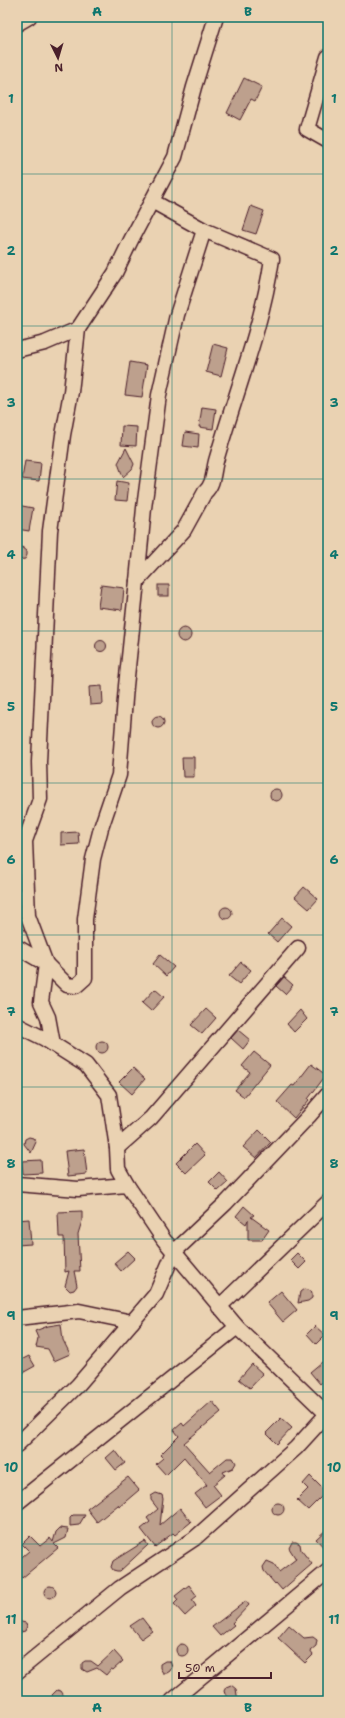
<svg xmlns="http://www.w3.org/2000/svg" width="345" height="1718" font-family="'Shantell Sans',sans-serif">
	<rect width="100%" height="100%" fill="#ead2b2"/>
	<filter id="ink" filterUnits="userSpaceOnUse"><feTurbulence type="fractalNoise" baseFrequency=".025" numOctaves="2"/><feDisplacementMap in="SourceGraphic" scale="8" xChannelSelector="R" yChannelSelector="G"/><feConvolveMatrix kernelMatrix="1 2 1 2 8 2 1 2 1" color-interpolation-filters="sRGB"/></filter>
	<g filter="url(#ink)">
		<g fill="#bda08d" stroke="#4a1f2b">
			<path d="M244,78L262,87L255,101L251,99L240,120L227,113Z"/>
			<path d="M251,206L264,211L256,234L243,230Z"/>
			<path d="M213,344L228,348L221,376L206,372Z"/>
			<path d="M130,362L147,365L142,397L125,395Z"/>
			<path d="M202,407L216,409L213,429L199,427Z"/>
			<path d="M122,426L137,427L136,446L121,445Z"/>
			<path d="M185,432L199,434L198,448L183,446Z"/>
			<path d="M126,448L134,464L132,469L123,477L118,463Z"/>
			<path d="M25,461L41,463L39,481L22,479Z"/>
			<path d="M117,481L129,483L127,501L115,500Z"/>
			<path d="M17,505L33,508L29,531L17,529Z"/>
			<path d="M22,547L27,551V555L25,559L17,560V549Z"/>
			<path d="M101,585L124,588L122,610L98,607Z"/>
			<rect x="158" y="585" width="11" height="11"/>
			<circle cx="184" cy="635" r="7"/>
			<circle cx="101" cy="646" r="5.5"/>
			<path d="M102,686L103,704L90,705L89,687Z"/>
			<circle cx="158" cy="722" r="6"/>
			<path d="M182,757H194V777H183Z"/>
			<circle cx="276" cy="795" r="6"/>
			<path d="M78,832L79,844L61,845V833Z"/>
			<path d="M304,887L318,899L309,909L295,897Z"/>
			<circle cx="226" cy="913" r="6"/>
			<path d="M282,918L291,926L277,942L268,934Z"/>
			<path d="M160,955L174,967L166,976L153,964Z"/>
			<path d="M241,962L251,970L239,984L229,976Z"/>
			<path d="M284,977L293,985L285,994L276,986Z"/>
			<path d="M155,989L164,997L151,1011L142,1003Z"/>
			<path d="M206,1009L216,1018L202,1034L191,1025Z"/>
			<path d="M300,1010L307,1019L294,1032L287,1024Z"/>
			<path d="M238,1030L250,1040L243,1049L231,1038Z"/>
			<circle cx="102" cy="1047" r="6"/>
			<path d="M254,1052L270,1065L244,1097L235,1090L250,1072L242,1066Z"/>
			<path d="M311,1064L326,1075L308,1099L309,1100L294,1118L277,1102L292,1085L294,1086Z"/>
			<path d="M133,1068L145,1079L132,1094L119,1082Z"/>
			<path d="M259,1130L271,1142L256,1158L243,1147Z"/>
			<path d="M29,1137L33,1138L36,1142L31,1153L24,1144L25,1139Z"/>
			<path d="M195,1144L205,1155L186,1173L176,1163Z"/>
			<path d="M84,1149L87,1174L68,1176L65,1151Z"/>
			<path d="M41,1160L42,1173L23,1174L22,1161Z"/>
			<path d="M219,1172L228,1182L218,1191L209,1182Z"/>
			<path d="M244,1206L254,1215L251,1217L269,1230L262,1240H248V1220L246,1224L236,1216Z"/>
			<path d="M82,1211V1221L78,1234L80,1271H74L77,1286L74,1290L70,1291L65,1286L69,1271L65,1272L64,1237H59L58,1212Z"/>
			<path d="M29,1219L31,1244L17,1245V1220Z"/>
			<path d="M128,1251L135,1258L121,1271L114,1263Z"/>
			<path d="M297,1253L306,1262L299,1269L290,1260Z"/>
			<path d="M304,1289L311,1291L312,1294V1298L308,1301L298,1303L300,1292Z"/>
			<path d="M281,1291L297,1310L283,1322L267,1303Z"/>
			<path d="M61,1324L63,1340L70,1354L54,1361L48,1349L36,1347L38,1338L35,1331L48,1326Z"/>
			<path d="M315,1326L325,1335L316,1344L307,1334Z"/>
			<path d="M29,1356L35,1366L17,1376V1362Z"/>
			<path d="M322,1362L328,1369V1377L320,1384L310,1372Z"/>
			<path d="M252,1364L263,1374L250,1388L239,1379Z"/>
			<path d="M212,1401L221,1412L184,1443L210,1472L227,1458H233L236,1463L233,1468L223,1472L225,1475L213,1485L221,1495L205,1507L195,1494L207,1485L184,1457L166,1475L156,1464L163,1458L160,1455L179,1436L174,1430L182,1423L184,1426Z"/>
			<path d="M281,1418L292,1428L277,1444L266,1433Z"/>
			<path d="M115,1450L125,1463L116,1470L106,1458Z"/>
			<path d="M310,1476L326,1492L308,1510L297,1500L308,1489L303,1484Z"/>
			<path d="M128,1477L139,1490L119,1507L118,1505L97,1522L87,1509Z"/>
			<path d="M156,1493L162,1495L163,1499L160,1525L180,1508L191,1522L175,1535L173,1533L155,1547L141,1529L150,1522L147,1518L158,1509L151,1500V1496Z"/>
			<circle cx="278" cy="1509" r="6"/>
			<path d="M73,1515H85L79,1525L70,1526V1518Z"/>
			<path d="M60,1528L68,1529L66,1538L54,1544L58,1548L22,1578L17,1572V1561L29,1551L22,1544L30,1536L40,1546L50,1538L53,1542L56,1532Z"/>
			<path d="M328,1528V1552L316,1539Z"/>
			<path d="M145,1541L148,1545L120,1571H117L113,1570L111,1567L113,1561Z"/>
			<path d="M292,1542H296L300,1544L301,1550L312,1564L282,1590L276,1583L275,1584L264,1571L263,1567L267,1561L274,1564L279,1572L296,1559L289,1548Z"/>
			<path d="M189,1585L197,1596L192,1600L196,1606L185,1616L174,1604L178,1600L175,1596Z"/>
			<circle cx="50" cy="1592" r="6"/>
			<path d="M246,1601L249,1605L232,1623L234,1625L220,1636L212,1627Z"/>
			<path d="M142,1618L152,1631L141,1639L130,1626Z"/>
			<path d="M17,1621L26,1623L27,1626L25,1631L17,1633Z"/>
			<path d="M289,1625L304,1638L313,1637L317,1640L316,1646L310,1651L313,1655L305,1663L278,1638Z"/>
			<circle cx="182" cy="1650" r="6"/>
			<path d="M114,1651L123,1661L113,1670L111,1669L106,1675L97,1668L87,1672L82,1669V1663L85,1661H91L98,1666Z"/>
			<path d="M165,1661H170L172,1667L170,1671L167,1673H163L160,1668V1664Z"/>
			<path d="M231,1685L236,1689L238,1701H234L225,1694L224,1691L226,1687Z"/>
			<path d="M57,1690L61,1691L63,1694V1701H54L52,1695Z"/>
		</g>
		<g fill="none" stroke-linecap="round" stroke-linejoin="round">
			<defs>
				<g id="street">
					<path d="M17,24L29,17"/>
					<path d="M328,57L307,129L328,141"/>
					<path d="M152,201L204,230L272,259C262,328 235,394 216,461C213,472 214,484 205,492L184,530L137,581L144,508L159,395L177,315L204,230"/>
					<path d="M17,350L45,343L78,329"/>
					<path d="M137,581L126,686L119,775L101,828L93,859L85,919V978L76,986L67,985L46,964L28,916L25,841L40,799L39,762L50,531L63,435L71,392L78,329L115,273L131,240L175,157L194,87L216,17"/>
					<path d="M17,947L46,964L41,1002L48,1017L53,1044"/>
					<path d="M17,1025L45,1039L86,1065L109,1095L117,1148L118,1169L127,1185L164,1240L237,1327L328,1415"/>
					<path d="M117,1148L151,1118L298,948"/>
					<path d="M17,1184L78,1189L127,1185"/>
					<path d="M219,1307L328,1202"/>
					<path d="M17,1318L79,1311L132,1322"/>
					<path d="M17,1445L78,1385L156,1294L174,1252L226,1203L309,1116L328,1094"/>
					<path d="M17,1503L237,1327"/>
					<path d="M17,1672L120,1588L194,1539L296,1448L327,1414L328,1408"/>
					<path d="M172,1701L328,1571"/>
				</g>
			</defs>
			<use href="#street" stroke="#4a1f2b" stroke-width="17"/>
			<use href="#street" stroke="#ead2b2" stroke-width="14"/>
		</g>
	</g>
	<path fill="none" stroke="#0f766e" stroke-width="1" stroke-opacity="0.55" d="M172,17V1701M17,174H328M17,326H328M17,479H328M17,631H328M17,783H328M17,935H328M17,1087H328M17,1239H328M17,1392H328M17,1544H328"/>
	<rect width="345" height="1718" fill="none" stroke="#ead2b2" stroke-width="44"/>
	<g transform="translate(58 58) rotate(175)" stroke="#ead2b2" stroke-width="3" paint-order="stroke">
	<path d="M0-3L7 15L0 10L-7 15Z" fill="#4a1f2b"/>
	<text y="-6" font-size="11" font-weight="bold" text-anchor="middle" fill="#4a1f2b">N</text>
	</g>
	<path d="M179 1672v6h92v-6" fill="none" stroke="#4a1f2b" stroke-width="2"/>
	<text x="185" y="1672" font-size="12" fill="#4a1f2b" stroke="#ead2b2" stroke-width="3" paint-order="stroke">50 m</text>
	<rect x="22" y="22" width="301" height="1674" fill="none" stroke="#0f766e" stroke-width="1.5"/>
	<g font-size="13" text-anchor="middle" font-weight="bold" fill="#0f766e">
		<text x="97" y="16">A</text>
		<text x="248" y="16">B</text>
		<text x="11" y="103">1</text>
		<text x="334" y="103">1</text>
		<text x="11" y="255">2</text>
		<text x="334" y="255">2</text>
		<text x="11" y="407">3</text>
		<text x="334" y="407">3</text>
		<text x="11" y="559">4</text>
		<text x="334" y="559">4</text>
		<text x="11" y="711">5</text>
		<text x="334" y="711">5</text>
		<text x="11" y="864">6</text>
		<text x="334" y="864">6</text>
		<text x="11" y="1016">7</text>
		<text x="334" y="1016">7</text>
		<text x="11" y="1168">8</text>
		<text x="334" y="1168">8</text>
		<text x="11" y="1320">9</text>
		<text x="334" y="1320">9</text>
		<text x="11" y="1472">10</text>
		<text x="334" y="1472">10</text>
		<text x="11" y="1624">11</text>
		<text x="334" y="1624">11</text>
		<text x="97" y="1712">A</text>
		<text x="248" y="1712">B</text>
	</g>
</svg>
